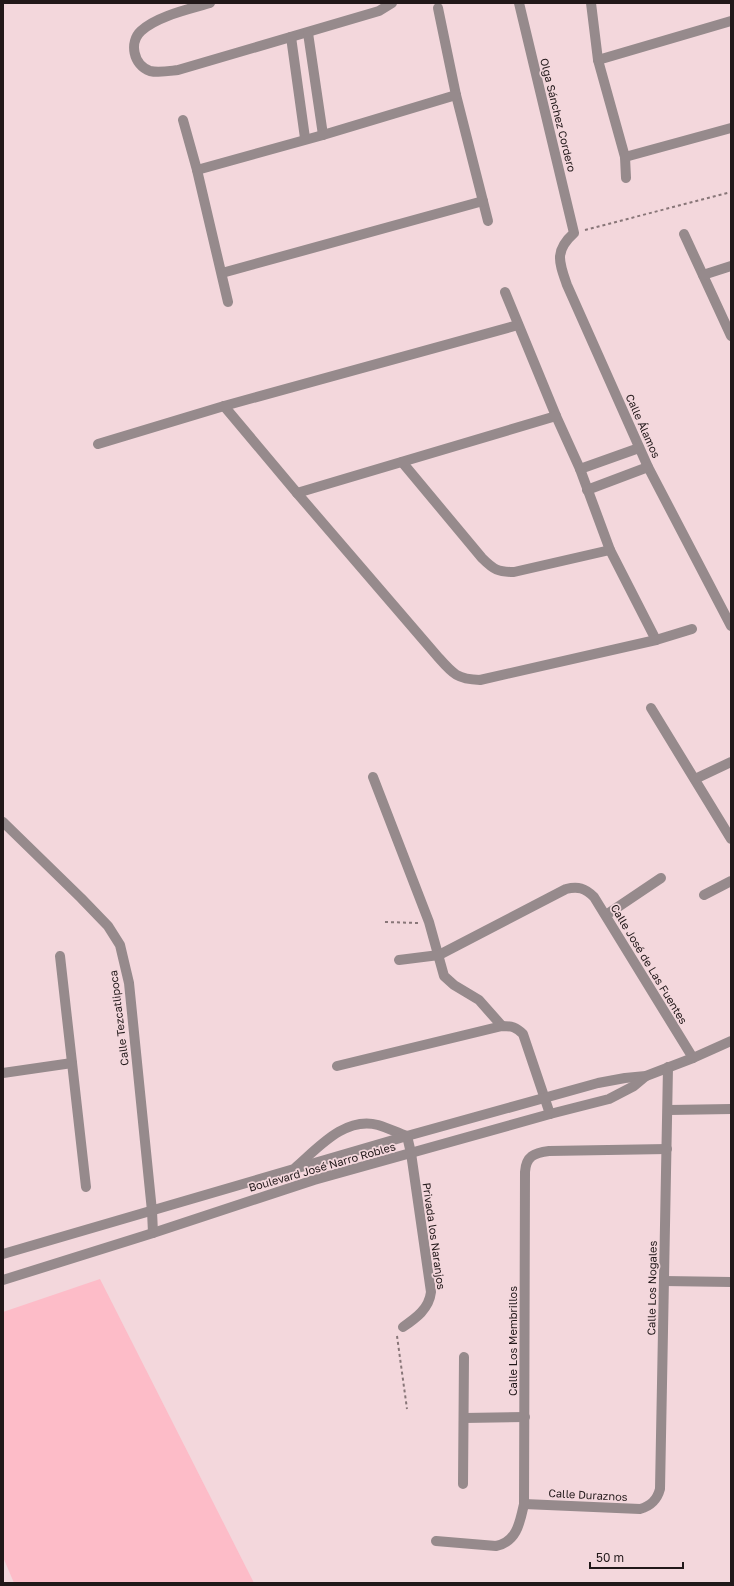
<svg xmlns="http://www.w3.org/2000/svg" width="734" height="1586" font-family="'Golos Text',sans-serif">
	<rect width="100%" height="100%" fill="#f3d7dc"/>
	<path fill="#fdbcc8" d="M100,1279L254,1583H14L3,1557V1312Z"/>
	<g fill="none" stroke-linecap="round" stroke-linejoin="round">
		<g stroke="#887678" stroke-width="2" stroke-dasharray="3 3" stroke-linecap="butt">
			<path d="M585,230L731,192"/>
			<path d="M385,922L418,923"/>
			<path d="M397,1336L407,1409"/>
		</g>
		<g stroke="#968a8c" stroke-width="10">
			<path d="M210,3C190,9 157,16 141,31C129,42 133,65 150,71C159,73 169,71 178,70L379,11L392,3"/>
			<path d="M519,3L574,233C554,251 559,262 567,285L648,467L731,626"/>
			<path d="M591,3L598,60L625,157L626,178"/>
			<path d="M438,8L456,95L488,221"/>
			<path d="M308,33L323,135"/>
			<path d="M291,37L305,138"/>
			<path d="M598,60L731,21"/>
			<path d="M183,120L197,170L323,135L456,95"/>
			<path d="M625,157L731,128"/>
			<path d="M197,170L228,302"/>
			<path d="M684,234L731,336"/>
			<path d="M222,273L483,201"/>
			<path d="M703,275L731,266"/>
			<path d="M505,292L556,416L580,469L610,550L656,640"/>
			<path d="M224,406L297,493L438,657C453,674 457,679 480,680L656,640L692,629"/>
			<path d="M98,444L224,406L518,325"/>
			<path d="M402,462L482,558C494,570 498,572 514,572L610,550"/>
			<path d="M580,469L639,448"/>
			<path d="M587,490L648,467"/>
			<path d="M297,493L556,416"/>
			<path d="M651,708L731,839"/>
			<path d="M373,777L429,922L444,976L454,985L479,1000L502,1026"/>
			<path d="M695,779L731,762"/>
			<path d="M3,822L81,898L108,926L120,945L129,983L152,1211L153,1233"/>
			<path d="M704,895L731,881"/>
			<path d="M606,915L661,878"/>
			<path d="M60,956L86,1187"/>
			<path d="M399,960L439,955L566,889C578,886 585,888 594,897L693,1058"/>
			<path d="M337,1066L502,1026C512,1026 516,1027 523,1034L550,1114"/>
			<path d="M3,1073L72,1063"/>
			<path d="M669,1110L731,1109"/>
			<path d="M296,1167C318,1148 345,1116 378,1125C388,1128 398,1133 407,1136L411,1153L431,1292C429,1309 416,1318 403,1327"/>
			<path d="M3,1254L407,1136L598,1083L625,1078L646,1076L693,1058L731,1041"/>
			<path d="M3,1280L153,1233L314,1180L550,1114L609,1099L634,1086L646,1076"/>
			<path d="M664,1281L731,1282"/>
			<path d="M464,1418L525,1417"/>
			<path d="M463,1484L464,1357"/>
			<path d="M524,1504L640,1509C651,1506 657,1500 660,1489L668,1067"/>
			<path d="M436,1541L496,1546C517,1542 520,1522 524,1504L525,1172C526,1156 534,1153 549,1151L667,1149"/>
		</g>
	</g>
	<g text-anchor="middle" stroke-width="3.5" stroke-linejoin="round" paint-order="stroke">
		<g font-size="11" fill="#211819" stroke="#f3d7dc">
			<text transform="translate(558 115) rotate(76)" y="4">Olga Sánchez Cordero</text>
			<text transform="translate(643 426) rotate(66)" y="4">Calle Álamos</text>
			<text transform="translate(649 964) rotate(59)" y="4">Calle José de Las Fuentes</text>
			<text transform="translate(119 1018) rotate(-97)" y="4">Calle Tezcatlipoca</text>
			<text transform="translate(322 1167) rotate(-16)" y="4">Boulevard José Narro Robles</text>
			<text transform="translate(434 1236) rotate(82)" y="4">Privada los Naranjos</text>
			<text transform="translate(652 1288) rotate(-89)" y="4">Calle Los Nogales</text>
			<text transform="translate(513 1341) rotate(-90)" y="4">Calle Los Membrillos</text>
			<text transform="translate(588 1495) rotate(3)" y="4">Calle Duraznos</text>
		</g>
	</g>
	<rect width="734" height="1586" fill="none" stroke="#211819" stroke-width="8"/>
	<path d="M590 1562v6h93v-6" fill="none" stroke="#211819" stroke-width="2"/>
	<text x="596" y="1562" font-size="12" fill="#211819" stroke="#f3d7dc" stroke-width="3" paint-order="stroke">50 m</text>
</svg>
